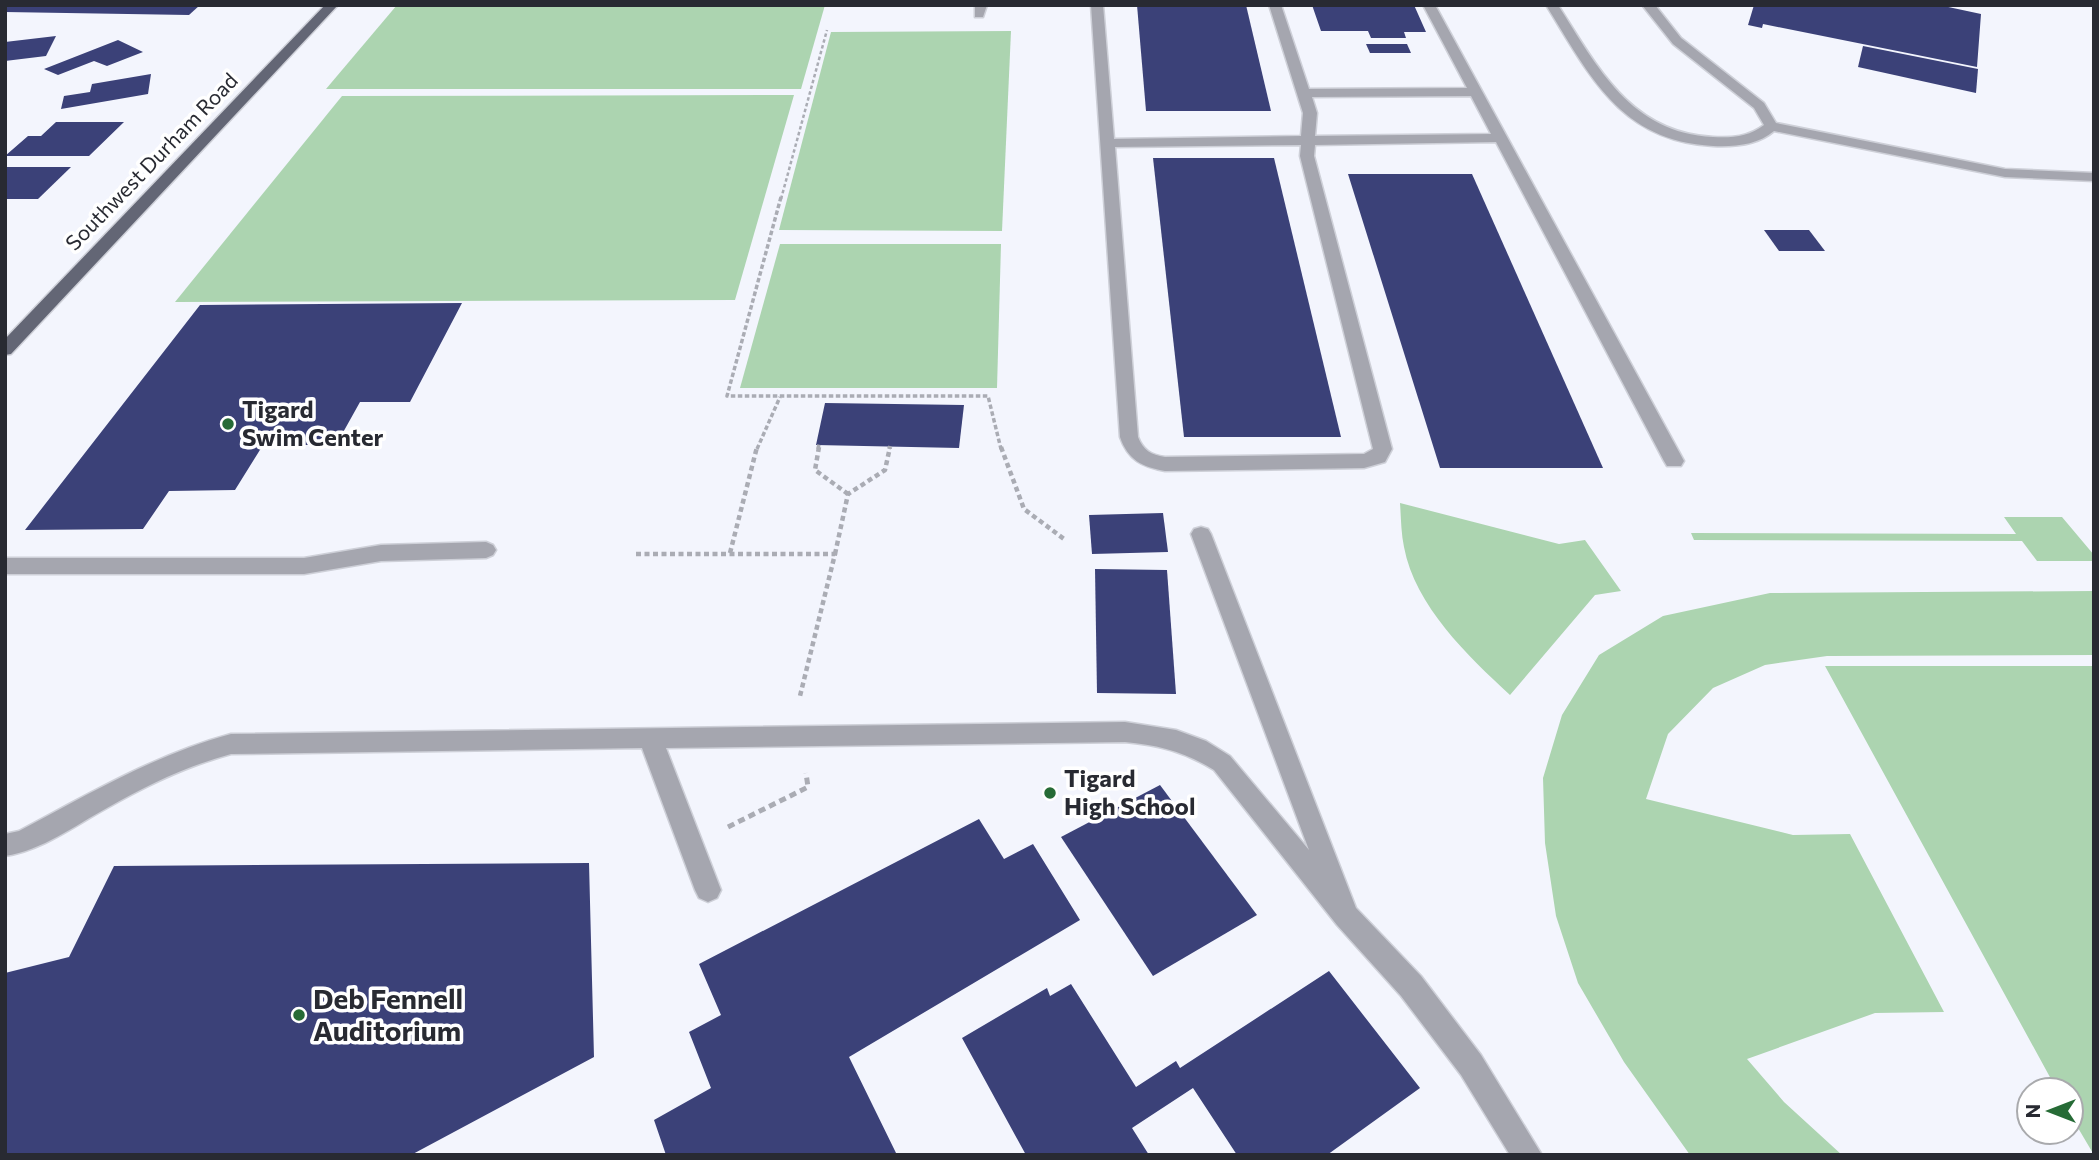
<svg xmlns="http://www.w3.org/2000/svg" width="2099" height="1160" font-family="Commissioner,sans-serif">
	<rect width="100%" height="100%" fill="#f3f5fd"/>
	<g fill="#acd4b0">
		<path d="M397,5H825L801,89H326Z"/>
		<path d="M1011,31L1002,231L779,230L831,32Z"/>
		<path d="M794,95L735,300L175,302L342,96Z"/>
		<path d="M780,244H1001L997,388H740Z"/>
		<path d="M1400,503L1559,544L1585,540L1621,591L1595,595L1510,695C1468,656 1415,606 1404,547C1401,533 1401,517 1400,503Z"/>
		<path d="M2004,517H2062L2094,555V561H2037L2022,541L1694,540L1691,533L2016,534Z"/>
		<path d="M2094,591V655L1827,656L1765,665L1713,688L1668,734L1646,799L1793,835L1850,834L1944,1012L1875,1013L1747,1059L1784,1102L1842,1155H1690L1624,1062L1578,983L1556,916L1545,843L1543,778L1562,715L1599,655L1663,616L1770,593Z"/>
		<path d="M1825,666H2094V1155L2071,1116V1090H2057Z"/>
	</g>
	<g fill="#3b4178">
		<path d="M5,5H200L189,15L5,12Z"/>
		<path d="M1137,5H1246L1271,111H1146Z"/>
		<path d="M1312,5H1414L1426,32H1404L1406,38H1371L1368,31H1321Z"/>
		<path d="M1754,5H1939L1981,14L1977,67L1763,24L1762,28L1748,25Z"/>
		<path d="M56,36L46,56L5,61V42Z"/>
		<path d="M118,40L143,52L107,66L94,61L58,75L44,69Z"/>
		<path d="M1366,44H1407L1411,53H1370Z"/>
		<path d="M1863,46L1978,69L1976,93L1858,67Z"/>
		<path d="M151,74L148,94L61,109L64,96L90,92L92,84Z"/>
		<path d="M56,122H124L89,156H5L28,136H41Z"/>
		<path d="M1153,158H1274L1341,437H1184Z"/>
		<path d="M71,167L38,199H5L6,167Z"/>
		<path d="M1348,174H1472L1603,468H1440Z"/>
		<path d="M1764,230H1809L1825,251H1779Z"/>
		<path d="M462,303L410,402H360L336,445H263L235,490L169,491L143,529L25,530L200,305Z"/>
		<path d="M825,403L964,405L959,448L816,445Z"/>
		<path d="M1163,513L1168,552L1092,554L1089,515Z"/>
		<path d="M1095,569L1167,570L1176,694L1097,693Z"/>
		<path d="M1160,785L1257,915L1153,976L1061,837Z"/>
		<path d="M979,819L1004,859L1033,844L1080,920L849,1057L897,1155H666L654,1120L711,1088L689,1032L721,1015L699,964Z"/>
		<path d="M589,863L594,1057L411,1155H5V973L69,957L114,866Z"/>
		<path d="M1329,971L1420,1088L1327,1155H1237L1193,1088L1132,1128L1149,1155H1026L962,1038L1047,988L1050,996L1071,984L1136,1087L1176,1061L1180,1068Z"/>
	</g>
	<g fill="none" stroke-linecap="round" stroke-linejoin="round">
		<defs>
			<g id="lane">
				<path d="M975,5H987L983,17H975Z"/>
				<path d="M1091,5H1103L1114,139L1301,136L1303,113L1269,5H1281L1309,89L1467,88L1423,5H1435L1684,461L1681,466H1667L1664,461L1496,142L1315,145L1314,156L1392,449L1385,462L1364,468L1165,471C1142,467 1128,460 1120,437ZM1471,96L1491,134L1315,136L1317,113L1312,97ZM1301,145L1300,156L1373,449L1364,454L1165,457C1151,455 1143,450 1138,437L1115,147Z"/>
				<path d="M1546,5H1558C1598,68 1631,133 1713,137C1731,138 1749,137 1764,125L1754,108L1673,44L1642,5H1655L1681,38L1764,103L1776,123L2005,169L2094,173V181L2005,177L1774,131C1758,145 1734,147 1713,146C1620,141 1590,76 1546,5Z"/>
				<path d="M1201,527L1208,529L1211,534L1356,908L1421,976L1481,1055L1542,1155H1510L1461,1075L1401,996L1337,925L1214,770C1185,752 1159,745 1125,742L666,748L721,890L717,898L708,902L699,898L695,890L642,748L231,754C187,766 147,785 107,808C74,826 43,850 5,856V834L19,831C89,794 154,755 231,734L1125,722L1176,730L1206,741L1230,756L1309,850L1191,534L1194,529Z"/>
				<path d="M486,542L493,545L496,550L493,555L486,558L381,561L304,574H5V558H304L381,545Z"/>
			</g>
			<path id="primary" d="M325,5H338L11,354L5,355V339Z"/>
		</defs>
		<use href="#lane" stroke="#ced0d8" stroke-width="3"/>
		<use href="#primary" stroke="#ced0d8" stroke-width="3"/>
		<path stroke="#aaacb4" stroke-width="2.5" stroke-dasharray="3.5 2.5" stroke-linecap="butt" d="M781,199L827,30"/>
		<g stroke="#aaacb4" stroke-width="3.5" stroke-dasharray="4.5 2.5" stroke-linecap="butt">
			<path d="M781,197L727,396H988L1001,449"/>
			<path d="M757,449L780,397"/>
			<path d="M818,449L819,444"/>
			<path d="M889,449L890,446"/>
		</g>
		<g stroke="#aaacb4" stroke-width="4.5" stroke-dasharray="5 3.5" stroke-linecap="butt">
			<path d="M819,447L815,470L848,494"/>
			<path d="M1001,447L1024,509L1064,539"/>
			<path d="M730,553L757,447"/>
			<path d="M636,554H835L800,696"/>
			<path d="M835,554L848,494L885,470L890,447"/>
		</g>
		<path stroke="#aaacb4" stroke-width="5" stroke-dasharray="7 4.5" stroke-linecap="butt" d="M728,827L808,787L806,773"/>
		<use href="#lane" fill="#a5a6af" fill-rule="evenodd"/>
		<use href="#primary" fill="#636675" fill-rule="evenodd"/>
	</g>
	<g fill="#266b36" stroke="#fff" stroke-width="2.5">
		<circle cx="228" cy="424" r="7"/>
		<circle cx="1050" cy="793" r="7"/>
		<circle cx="299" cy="1015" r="7"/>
	</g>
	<g text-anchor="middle" stroke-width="7" stroke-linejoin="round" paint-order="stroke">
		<g font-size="21" fill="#282a32" stroke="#fff">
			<text transform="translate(152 162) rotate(-46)" y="7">Southwest Durham Road</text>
		</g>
		<g font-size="24" font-weight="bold" fill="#282a32" stroke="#fff" text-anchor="start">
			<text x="242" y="418">Tigard<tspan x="242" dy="28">Swim Center</tspan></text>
			<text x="1064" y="787">Tigard<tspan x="1064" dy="28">High School</tspan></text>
		</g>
		<g font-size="28" font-weight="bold" fill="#282a32" stroke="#fff" text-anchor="start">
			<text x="313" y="1009">Deb Fennell<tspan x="313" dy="32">Auditorium</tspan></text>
		</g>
	</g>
	<rect width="2099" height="1160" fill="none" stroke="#282a32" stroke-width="14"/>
	<g transform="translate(2050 1111) rotate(270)"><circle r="33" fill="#ffffff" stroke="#a9aaad" stroke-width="2"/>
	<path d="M0-5L12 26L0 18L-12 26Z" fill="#266b36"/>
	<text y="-10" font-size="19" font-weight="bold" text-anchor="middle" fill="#282a32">N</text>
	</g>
</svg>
